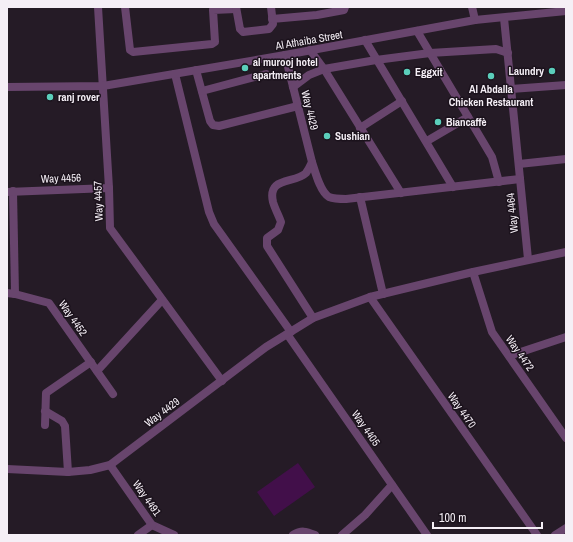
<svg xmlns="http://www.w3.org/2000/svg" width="573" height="542" font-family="'Archivo Narrow',sans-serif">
	<rect width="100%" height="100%" fill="#251b26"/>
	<path fill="#420f4a" d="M298,463L315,487L274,516L257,492Z"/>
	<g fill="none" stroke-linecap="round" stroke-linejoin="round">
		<g stroke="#68456d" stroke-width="8">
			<path d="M98,7L109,188L110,228L222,381"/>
			<path d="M125,7L130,50L133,52L212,44L215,42L213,10L236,9"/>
			<path d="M236,7L240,29L243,32L269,29L273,24L271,7"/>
			<path d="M472,7L475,20"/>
			<path d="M504,18L528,259"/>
			<path d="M272,19L317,15L344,10L345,7"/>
			<path d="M417,31L492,157L499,182"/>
			<path d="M365,40L453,187"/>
			<path d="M310,50L324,69L401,193"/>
			<path d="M285,55L312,162C310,166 309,169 306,173C295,184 267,176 273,202C275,209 279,216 281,222L278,230L267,238V246L313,318"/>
			<path d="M196,70L210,121L213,125L219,126L298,106"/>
			<path d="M175,74L209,212L214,224L291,332"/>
			<path d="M7,87L103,86L285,55L475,20L566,11"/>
			<path d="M293,87L309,75L324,69L376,60L430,53L496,49L508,53"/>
			<path d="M511,89L566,85"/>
			<path d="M202,91L266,74"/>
			<path d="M360,128L402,101"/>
			<path d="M427,141L468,117"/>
			<path d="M312,162C315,171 320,192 329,197C334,199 340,199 346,199L520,179"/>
			<path d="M519,164L566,159"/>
			<path d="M13,191L15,294"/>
			<path d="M7,192L109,188"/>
			<path d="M360,197L383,294"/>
			<path d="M473,272L492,332L566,438"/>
			<path d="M7,293L15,294L49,303L113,394"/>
			<path d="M370,297L537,535"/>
			<path d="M287,334L427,535"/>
			<path d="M509,356L566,337"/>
			<path d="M97,371L162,300"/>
			<path d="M45,411L62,421L65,426L68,472"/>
			<path d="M45,425L46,393L91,362"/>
			<path d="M110,465L152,525L174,535"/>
			<path d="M7,469L68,472L90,470L110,465L266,347L313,318L370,297L473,272L566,252"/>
			<path d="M138,535L152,525"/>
			<path d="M293,535C301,530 306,531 315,535"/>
			<path d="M342,535L365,515L392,485"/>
			<path d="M555,535L566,528"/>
		</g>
	</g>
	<g fill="#5bcebb" stroke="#1b121c" stroke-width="1.5">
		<circle cx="245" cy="68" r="4"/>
		<circle cx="552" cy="71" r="4"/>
		<circle cx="407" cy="72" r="4"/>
		<circle cx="491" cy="76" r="4"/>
		<circle cx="50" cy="97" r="4"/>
		<circle cx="438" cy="122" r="4"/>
		<circle cx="327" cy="136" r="4"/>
	</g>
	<g text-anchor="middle" stroke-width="3" stroke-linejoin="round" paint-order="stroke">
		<g font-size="11" fill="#f5eff6" stroke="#1b121c">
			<text transform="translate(309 40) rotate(-10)" y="4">Al Athaiba Street</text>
			<text transform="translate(310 110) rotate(76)" y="4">Way 4429</text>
			<text transform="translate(61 178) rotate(-2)" y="4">Way 4456</text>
			<text transform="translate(98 201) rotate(-92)" y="4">Way 4457</text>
			<text transform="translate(512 213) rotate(-96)" y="4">Way 4464</text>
			<text transform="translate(73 318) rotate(55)" y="4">Way 4452</text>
			<text transform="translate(520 353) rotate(55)" y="4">Way 4472</text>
			<text transform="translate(462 410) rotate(55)" y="4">Way 4470</text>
			<text transform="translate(162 412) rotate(-37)" y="4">Way 4429</text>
			<text transform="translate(366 428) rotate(55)" y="4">Way 4405</text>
			<text transform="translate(147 498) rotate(55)" y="4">Way 4491</text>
		</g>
		<g font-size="11" font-weight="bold" fill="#f5eff6" stroke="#1b121c" text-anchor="start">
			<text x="253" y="66">al murooj hotel<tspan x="253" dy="13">apartments</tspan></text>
			<text x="544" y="75" text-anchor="end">Laundry</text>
			<text x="415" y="76">Eggxit</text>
			<text x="491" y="93" text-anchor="middle">Al Abdalla<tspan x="491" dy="13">Chicken Restaurant</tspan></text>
			<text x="58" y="101">ranj rover</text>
			<text x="446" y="126">Biancaffè</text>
			<text x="335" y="140">Sushian</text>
		</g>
	</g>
	<rect width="573" height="542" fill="none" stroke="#f5eff6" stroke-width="16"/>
	<path d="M433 522v6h109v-6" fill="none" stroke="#f5eff6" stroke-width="2"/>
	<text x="439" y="522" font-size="12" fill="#f5eff6" stroke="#1b121c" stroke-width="3" paint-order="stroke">100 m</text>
</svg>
